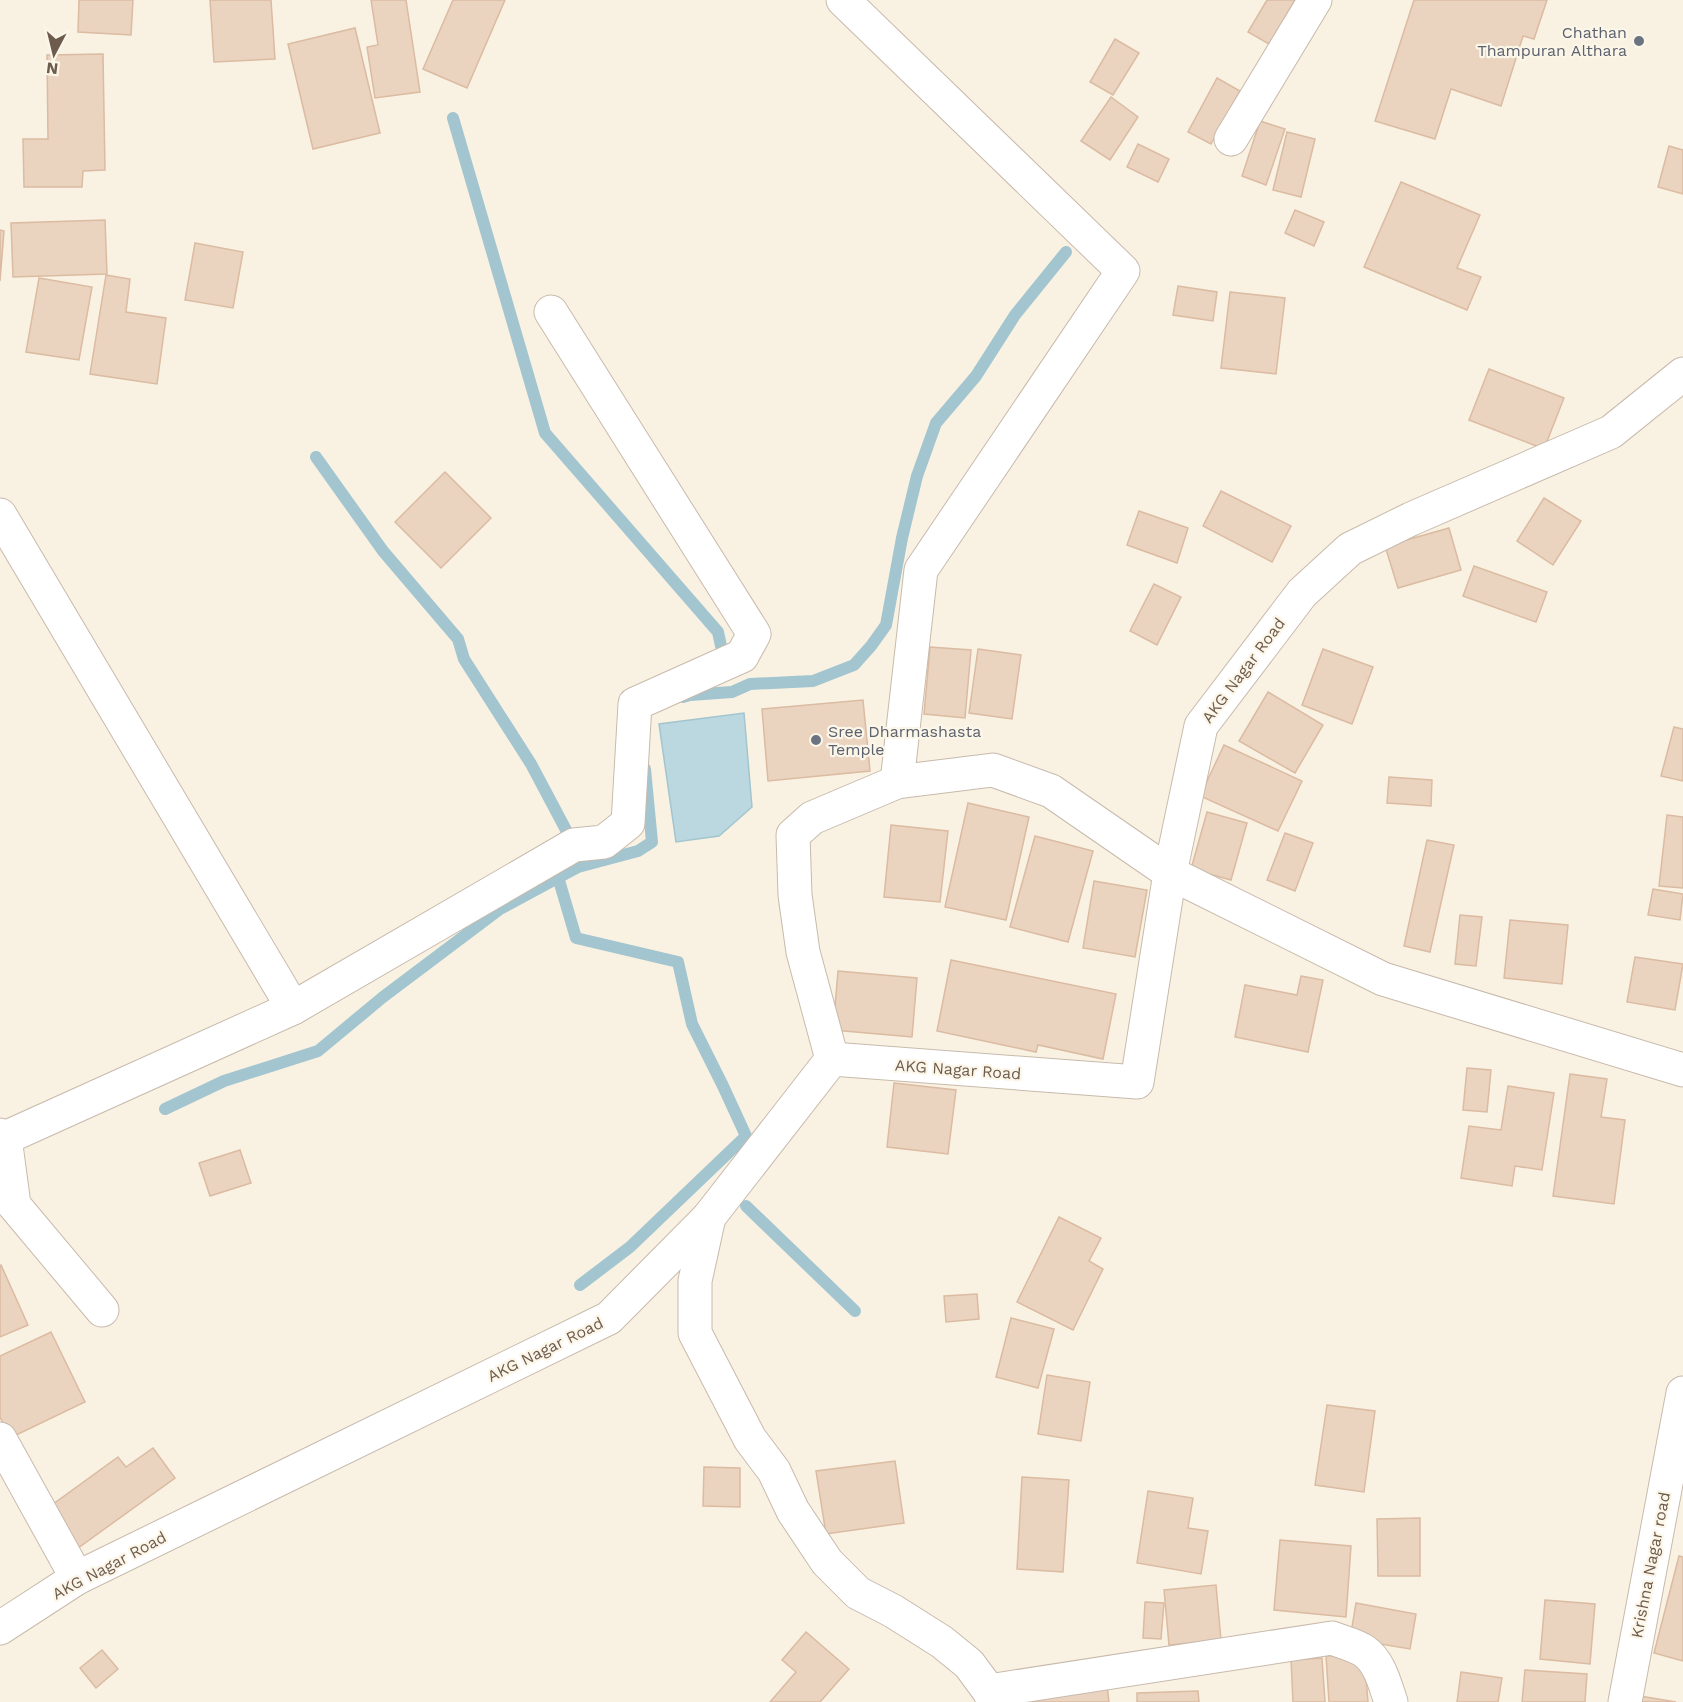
<svg xmlns="http://www.w3.org/2000/svg" width="1683" height="1702" font-family="'Work Sans',sans-serif">
	<rect width="100%" height="100%" fill="#f9f2e3"/>
	<path fill="#bbd7df" stroke="#a3c5cf" stroke-width="1.5" d="M744,713L752,807L719,836L676,842L659,724Z"/>
	<g fill="none" stroke-linecap="round" stroke-linejoin="round">
		<g stroke="#a3c5cf" stroke-width="12">
			<path d="M453,118L545,433L718,632L721,646"/>
			<path d="M316,457L383,551L458,639L464,659L531,764L574,845"/>
			<path d="M683,697L690,695L732,692L750,684L813,681L854,665L871,646L886,625L902,538L917,476L936,423L976,376L1015,315L1066,252"/>
			<path d="M558,877L576,938L678,962L692,1024L723,1086L746,1136L630,1247L580,1285"/>
			<path d="M165,1109L224,1081L318,1051L383,997L500,909L578,867L638,851L652,842L645,769"/>
			<path d="M746,1206L855,1311"/>
		</g>
	</g>
	<g fill="#ead3bf" stroke="#dbbba1" stroke-width="1.5">
		<path d="M79,0H133L131,35L78,32Z"/>
		<path d="M210,0H271L275,59L214,62Z"/>
		<path d="M371,0H406L420,92L375,98L367,47L378,45Z"/>
		<path d="M453,0H505L467,88L423,69Z"/>
		<path d="M1267,0H1295L1269,44L1248,32Z"/>
		<path d="M1414,0H1547L1534,39L1523,36L1501,106L1451,89L1435,139L1375,121Z"/>
		<path d="M355,28L380,133L313,149L288,44Z"/>
		<path d="M1115,39L1139,53L1113,95L1090,82Z"/>
		<path d="M103,54L105,170L83,171L82,187H24L23,139H48L47,55Z"/>
		<path d="M1217,78L1240,91L1211,144L1188,132Z"/>
		<path d="M1111,97L1138,117L1110,160L1081,141Z"/>
		<path d="M1260,121L1285,129L1266,185L1242,176Z"/>
		<path d="M1287,132L1315,139L1301,197L1273,190Z"/>
		<path d="M1138,144L1169,159L1158,182L1127,167Z"/>
		<path d="M1669,146L1683,150V194L1658,187Z"/>
		<path d="M1401,182L1480,215L1457,268L1481,277L1467,310L1364,267Z"/>
		<path d="M1295,210L1324,222L1314,246L1285,233Z"/>
		<path d="M105,220L107,274L13,277L11,223Z"/>
		<path d="M0,230L4,231L0,281Z"/>
		<path d="M195,243L243,252L233,308L185,300Z"/>
		<path d="M106,275L130,279L126,312L166,318L157,384L90,374Z"/>
		<path d="M39,278L92,287L79,360L26,352Z"/>
		<path d="M1178,286L1217,292L1213,321L1173,315Z"/>
		<path d="M1230,292L1285,298L1276,374L1221,368Z"/>
		<path d="M1489,369L1564,398L1544,449L1469,420Z"/>
		<path d="M445,472L491,518L441,568L395,522Z"/>
		<path d="M1221,491L1291,526L1272,562L1203,526Z"/>
		<path d="M1544,498L1581,521L1553,565L1517,541Z"/>
		<path d="M1139,511L1188,528L1177,563L1127,545Z"/>
		<path d="M1449,528L1461,570L1398,588L1385,546Z"/>
		<path d="M1474,566L1547,592L1536,622L1463,596Z"/>
		<path d="M1154,584L1181,597L1157,645L1130,631Z"/>
		<path d="M930,647L971,650L965,718L924,714Z"/>
		<path d="M978,649L1021,655L1012,719L969,713Z"/>
		<path d="M1323,649L1373,667L1352,724L1302,705Z"/>
		<path d="M1268,692L1323,725L1295,773L1239,741Z"/>
		<path d="M863,700L870,771L768,781L762,709Z"/>
		<path d="M1674,727L1683,729V781L1661,776Z"/>
		<path d="M1224,745L1302,781L1278,831L1200,796Z"/>
		<path d="M1389,777L1432,780L1431,806L1387,803Z"/>
		<path d="M968,803L1029,817L1006,920L945,907Z"/>
		<path d="M1207,812L1247,823L1231,880L1191,869Z"/>
		<path d="M1667,815L1683,817V888L1659,886Z"/>
		<path d="M891,825L948,831L940,902L884,897Z"/>
		<path d="M1285,833L1313,843L1295,891L1267,880Z"/>
		<path d="M1035,836L1093,851L1068,942L1010,927Z"/>
		<path d="M1427,840L1454,845L1430,952L1404,946Z"/>
		<path d="M1094,881L1147,890L1135,957L1083,948Z"/>
		<path d="M1653,889L1683,894L1680,920L1648,915Z"/>
		<path d="M1460,915L1482,917L1476,966L1455,964Z"/>
		<path d="M1510,920L1568,925L1562,984L1504,978Z"/>
		<path d="M1635,957L1683,964L1675,1010L1627,1002Z"/>
		<path d="M951,960L1116,994L1103,1059L1038,1045L1036,1052L937,1031Z"/>
		<path d="M838,971L917,978L912,1037L833,1030Z"/>
		<path d="M1301,976L1323,980L1308,1052L1235,1037L1245,985L1297,995Z"/>
		<path d="M1467,1068L1491,1070L1487,1112L1463,1110Z"/>
		<path d="M1570,1074L1607,1079L1601,1117L1625,1120L1614,1204L1553,1196Z"/>
		<path d="M894,1083L956,1090L948,1154L887,1147Z"/>
		<path d="M1508,1086L1554,1093L1542,1170L1515,1166L1512,1186L1461,1178L1469,1126L1501,1130Z"/>
		<path d="M240,1150L251,1183L210,1196L199,1163Z"/>
		<path d="M1059,1217L1101,1238L1089,1261L1103,1269L1073,1330L1017,1302Z"/>
		<path d="M1,1265L28,1325L0,1337V1266Z"/>
		<path d="M977,1294L979,1319L946,1322L944,1296Z"/>
		<path d="M1011,1318L1054,1329L1038,1388L996,1377Z"/>
		<path d="M51,1332L85,1402L10,1438L0,1417V1356Z"/>
		<path d="M1047,1375L1090,1382L1081,1441L1038,1434Z"/>
		<path d="M1327,1405L1375,1411L1364,1492L1315,1485Z"/>
		<path d="M153,1448L175,1478L74,1551L45,1510L118,1457L126,1467Z"/>
		<path d="M895,1461L904,1523L826,1534L816,1471Z"/>
		<path d="M704,1467L740,1468V1507L703,1506Z"/>
		<path d="M1022,1477L1069,1480L1063,1572L1017,1569Z"/>
		<path d="M1148,1491L1193,1498L1188,1528L1208,1531L1201,1574L1137,1563Z"/>
		<path d="M1420,1518V1576H1378L1377,1519Z"/>
		<path d="M1280,1540L1351,1546L1346,1617L1274,1610Z"/>
		<path d="M1679,1556L1683,1557V1661L1654,1653Z"/>
		<path d="M1216,1585L1221,1640L1169,1645L1164,1590Z"/>
		<path d="M1545,1600L1595,1604L1590,1664L1540,1659Z"/>
		<path d="M1145,1602L1164,1603L1161,1639L1143,1638Z"/>
		<path d="M1356,1603L1416,1614L1410,1649L1350,1639Z"/>
		<path d="M806,1632L849,1669L820,1702H770L796,1672L782,1660Z"/>
		<path d="M102,1650L118,1669L96,1688L80,1668Z"/>
		<path d="M1364,1654L1368,1702H1329L1326,1656Z"/>
		<path d="M1322,1658L1325,1702H1293L1291,1660Z"/>
		<path d="M1525,1670L1587,1674L1585,1702H1522Z"/>
		<path d="M1461,1672L1502,1678L1498,1702H1457Z"/>
		<path d="M1107,1685L1109,1702H1034L1033,1695Z"/>
		<path d="M1198,1691L1199,1702H1137V1693Z"/>
		<path d="M1640,1696L1676,1702H1639Z"/>
	</g>
	<g fill="none" stroke-linecap="round" stroke-linejoin="round">
		<defs>
			<g id="minor">
				<path d="M843,0L1123,271L921,570L897,782"/>
				<path d="M1231,139L1315,0"/>
				<path d="M0,515L293,1008"/>
				<path d="M832,1059L803,952L795,895L793,835L812,818L897,782L993,770L1051,791L1170,873L1383,979L1683,1070"/>
				<path d="M0,1135L5,1138L293,1008L574,845L604,842L628,823L635,704L742,656L754,634L551,312"/>
				<path d="M5,1138L14,1205L102,1310"/>
				<path d="M709,1217L695,1281V1333L750,1439L774,1471L793,1511L827,1562L858,1593L893,1611L942,1642L969,1664L989,1691L994,1702"/>
				<path d="M0,1439L77,1578"/>
				<path d="M0,1628L77,1578L609,1318L709,1217L832,1059L1137,1082L1170,873L1201,726L1302,593L1350,549L1411,519L1611,432L1683,374"/>
				<path d="M989,1691L1332,1638C1342,1642 1355,1645 1364,1651C1380,1662 1385,1685 1391,1702"/>
				<path d="M1625,1702L1683,1393"/>
			</g>
		</defs>
		<use href="#minor" stroke="#c8baac" stroke-width="35"/>
		<use href="#minor" stroke="#fff" stroke-width="33"/>
	</g>
	<g fill="#6b7280" stroke="#fcf6e9" stroke-width="2">
		<circle cx="1639" cy="41" r="6"/>
		<circle cx="816" cy="740" r="6"/>
	</g>
	<g text-anchor="middle" stroke-width="4.5" stroke-linejoin="round" paint-order="stroke">
		<g font-size="16" fill="#5b616d" stroke="#fcf6e9" text-anchor="end">
			<text x="1627" y="38">Chathan<tspan x="1627" dy="18">Thampuran Althara</tspan></text>
			<text x="828" y="737" text-anchor="start">Sree Dharmashasta<tspan x="828" dy="18">Temple</tspan></text>
		</g>
		<g font-size="16" fill="#6d5b4d" stroke="#fcf6e9">
			<text transform="translate(1243 670) rotate(-53)" y="6">AKG Nagar Road</text>
			<text transform="translate(958 1069) rotate(4)" y="6">AKG Nagar Road</text>
			<text transform="translate(545 1349) rotate(-26)" y="6">AKG Nagar Road</text>
			<text transform="translate(109 1565) rotate(-28)" y="6">AKG Nagar Road</text>
			<text transform="translate(1650 1565) rotate(-79)" y="6">Krishna Nagar road</text>
		</g>
	</g>
	<g transform="translate(54 54) rotate(187)" stroke="#fcf6e9" stroke-width="4.5" paint-order="stroke">
	<path d="M0-4.5L10 22L0 15L-10 22Z" fill="#6d5b4d"/>
	<text y="-9" font-size="16" font-weight="bold" text-anchor="middle" fill="#6d5b4d">N</text>
	</g>
</svg>
